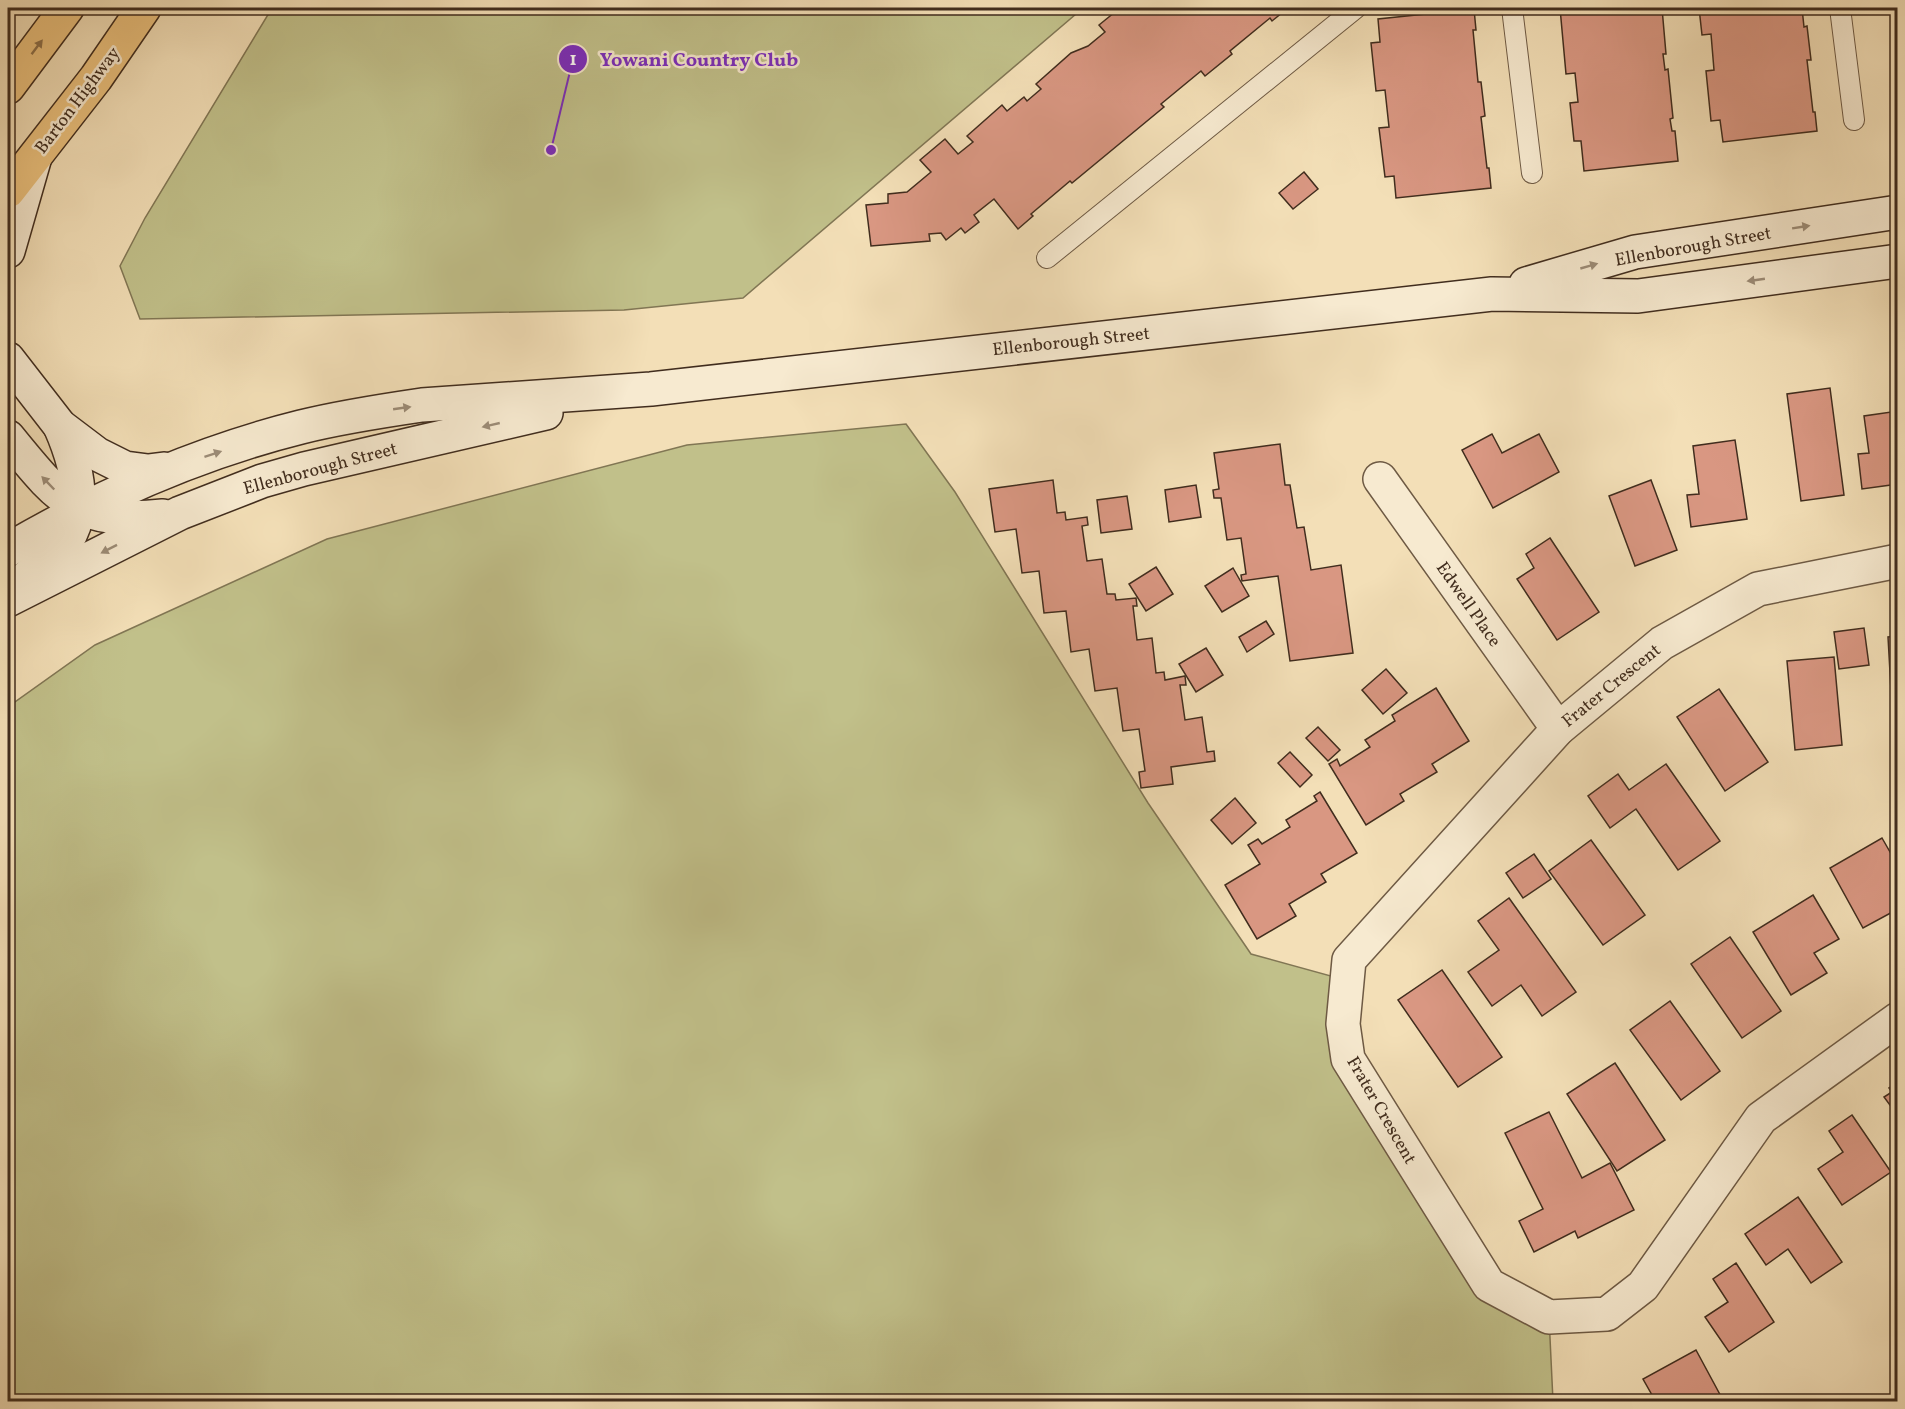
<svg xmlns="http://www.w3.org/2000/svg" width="1905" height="1409" font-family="Vollkorn,serif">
	<rect width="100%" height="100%" fill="#f3dfb7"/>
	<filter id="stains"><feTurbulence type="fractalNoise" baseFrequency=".00333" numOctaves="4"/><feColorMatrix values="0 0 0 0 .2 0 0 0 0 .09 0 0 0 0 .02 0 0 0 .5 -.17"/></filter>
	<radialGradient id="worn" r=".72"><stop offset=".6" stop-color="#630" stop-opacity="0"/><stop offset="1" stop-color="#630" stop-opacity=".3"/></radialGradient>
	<g fill="#c1c08a" stroke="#817654" stroke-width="1.5">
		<path d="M272,8H1083L743,298L624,310L140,319L120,266L145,218Z"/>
		<path d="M906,424L955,492L1148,803L1251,954L1331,976L1348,1059L1489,1285L1549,1317L1553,1401H8V707L95,645L327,539L687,445Z"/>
	</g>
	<g fill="#d99782" stroke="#412d1e" stroke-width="1.5">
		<path d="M1120,8H1288L1272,21L1270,18L1230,51L1232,54L1205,76L1201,71L1161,104L1164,107L1072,183L1070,181L1031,214L1033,216L1018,229L994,199L974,215L979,222L965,233L961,228L946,240L941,233L929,234L930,241L871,246L866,205L888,203V194L907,192L931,172L920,160L945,139L958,154L973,142L967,136L1002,105L1007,111L1024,97L1027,101L1041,89L1036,84L1071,53L1088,46L1105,32L1099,25Z"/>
		<path d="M1560,8H1662L1666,54H1663L1665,70L1668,69L1673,118L1670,119L1672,131H1675L1678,161L1584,171L1581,141H1574L1570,103L1578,102L1575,73L1566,74Z"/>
		<path d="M1699,8H1802L1804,27L1807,26L1811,60H1807L1813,112H1815L1817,131L1723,142L1720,120L1711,121L1706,71L1714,70L1711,34L1702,35Z"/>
		<path d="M1892,8H1898V32H1894Z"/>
		<path d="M1474,9L1476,30H1473L1478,82H1481L1485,116L1481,117L1487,168H1489L1491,188L1396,198L1394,176L1385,177L1379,128L1389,127L1385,90L1376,91L1371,43L1380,42L1378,19Z"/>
		<path d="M1304,172L1318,189L1293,209L1279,193Z"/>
		<path d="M1830,388L1844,495L1801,501L1787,394Z"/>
		<path d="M1898,411V484L1862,489L1858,454L1869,453L1864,416Z"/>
		<path d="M1492,434L1502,453L1539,434L1559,472L1493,508L1462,450Z"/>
		<path d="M1735,440L1747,519L1691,527L1687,495L1699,494L1693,446Z"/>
		<path d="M1280,444L1285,485H1290L1297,528L1304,527L1311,570L1341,565L1353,653L1290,661L1278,576L1242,581L1241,575L1246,574L1241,538L1227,540L1221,498H1214L1213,490L1219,489L1214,453Z"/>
		<path d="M1053,480L1057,513L1065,512L1066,520L1087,517L1088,525L1082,526L1087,561L1102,559L1107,594H1115L1116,600L1136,598L1137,606H1133L1137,640L1152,638L1156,673L1164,672L1165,680L1185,676L1186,685H1180L1185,720L1202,717L1207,752L1214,751L1215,761L1171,767L1173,784L1141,788L1139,772L1145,771L1139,729L1123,731L1117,688L1095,691L1089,649L1071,652L1066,611L1044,613L1039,571L1022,573L1016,529L995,532L989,489Z"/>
		<path d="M1651,480L1677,550L1635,566L1609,496Z"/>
		<path d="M1196,485L1201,517L1169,522L1165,490Z"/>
		<path d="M1127,496L1132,529L1101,533L1097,500Z"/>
		<path d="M1550,538L1599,612L1557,640L1517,579L1534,568L1526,554Z"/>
		<path d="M1156,567L1173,594L1146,611L1129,584Z"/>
		<path d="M1233,568L1249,596L1222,612L1205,586Z"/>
		<path d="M1266,621L1274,634L1247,652L1239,637Z"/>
		<path d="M1864,628L1869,665L1839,669L1834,632Z"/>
		<path d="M1898,636V726H1893L1888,637Z"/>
		<path d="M1206,648L1223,675L1196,692L1179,664Z"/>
		<path d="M1834,657L1842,745L1795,750L1787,661Z"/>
		<path d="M1386,669L1407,693L1383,714L1362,690Z"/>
		<path d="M1436,688L1469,741L1432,764L1437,772L1400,794L1404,801L1366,825L1329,764L1337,759L1340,766L1370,747L1365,740L1395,721L1392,715Z"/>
		<path d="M1719,689L1768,762L1725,791L1677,717Z"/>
		<path d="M1318,727L1340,750L1328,761L1306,738Z"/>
		<path d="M1290,752L1312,775L1300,787L1278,763Z"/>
		<path d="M1666,764L1720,841L1678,870L1636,809L1610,828L1588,796L1618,774L1629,790Z"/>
		<path d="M1320,792L1357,853L1321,874L1326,882L1289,904L1296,916L1257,939L1225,885L1260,864L1248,845L1258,839L1262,844L1290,827L1286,820L1317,801L1314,796Z"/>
		<path d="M1235,798L1256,823L1232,844L1211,820Z"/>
		<path d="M1882,838L1898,866V909L1863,928L1830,868Z"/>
		<path d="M1591,840L1645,915L1603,945L1549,871Z"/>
		<path d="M1534,854L1551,879L1523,898L1506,873Z"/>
		<path d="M1813,895L1839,939L1814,953L1827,973L1791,995L1753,932Z"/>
		<path d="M1509,898L1576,992L1542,1016L1521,985L1492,1006L1468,972L1499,950L1478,921Z"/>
		<path d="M1730,937L1781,1011L1742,1038L1691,964Z"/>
		<path d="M1442,970L1502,1057L1458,1087L1398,1000Z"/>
		<path d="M1670,1001L1720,1071L1681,1100L1630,1030Z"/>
		<path d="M1615,1063L1665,1140L1617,1171L1567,1094Z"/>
		<path d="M1898,1082V1116L1884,1097L1892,1092L1889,1088Z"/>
		<path d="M1549,1112L1582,1178L1610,1163L1634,1210L1578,1238L1575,1231L1534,1252L1519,1221L1543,1209L1505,1133Z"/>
		<path d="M1852,1115L1891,1172L1842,1205L1818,1169L1843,1152L1829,1131Z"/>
		<path d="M1798,1197L1842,1262L1811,1283L1788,1249L1766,1265L1745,1234Z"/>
		<path d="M1736,1263L1774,1322L1729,1352L1705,1317L1728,1302L1713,1279Z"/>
		<path d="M1696,1350L1724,1402H1680L1679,1399L1673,1402H1656L1643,1379Z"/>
	</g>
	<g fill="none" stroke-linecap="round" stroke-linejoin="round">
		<defs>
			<g id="lane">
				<path d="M1512,8L1532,173"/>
				<path d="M1840,8L1854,120"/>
				<path d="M1047,258L1356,8"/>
			</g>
			<g id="street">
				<path d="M1380,479L1558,729"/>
				<path d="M1898,561L1758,589L1662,643L1558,729L1349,960L1343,1024L1348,1059L1489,1285L1549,1317L1607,1314L1643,1286L1761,1118L1898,1019"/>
			</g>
			<g id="secondary">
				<path d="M8,251L35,157"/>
				<path d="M1526,284L1635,252L1898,212"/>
				<path d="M8,359L60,426L97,454L125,468L148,471L164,469"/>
				<path d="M8,437C59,499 76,525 163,516"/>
				<path d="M8,550C100,496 197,453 301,427C341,417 381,411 422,405L651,389L1492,294L1638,296L1898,261"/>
				<path d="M28,576C41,566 57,556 66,542C89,507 75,460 60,426"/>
				<path d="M8,600L180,513L262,481L304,469L546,413"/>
			</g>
			<g id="highway">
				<path d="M8,87L67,8"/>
				<path d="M8,191L96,78L144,8"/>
			</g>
		</defs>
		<use href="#lane" stroke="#6e5a44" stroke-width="22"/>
		<use href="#street" stroke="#6e5a44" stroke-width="36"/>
		<use href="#secondary" stroke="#412d1e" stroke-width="36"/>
		<use href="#highway" stroke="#412d1e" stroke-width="36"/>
		<use href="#lane" stroke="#f7ead0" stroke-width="20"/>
		<use href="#street" stroke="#f7ead0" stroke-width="33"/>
		<use href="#secondary" stroke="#f7ead0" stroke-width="33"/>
		<use href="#highway" stroke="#eac07c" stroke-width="33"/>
	</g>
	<defs><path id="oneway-solid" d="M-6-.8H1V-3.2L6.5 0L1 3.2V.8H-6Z" transform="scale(1.5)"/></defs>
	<use fill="#8d6f48" href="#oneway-solid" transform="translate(37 47) rotate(-53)"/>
	<g fill="#9c8c77">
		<use href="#oneway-solid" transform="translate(1801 227) rotate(-9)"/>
		<use href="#oneway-solid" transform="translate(1589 266) rotate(-16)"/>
		<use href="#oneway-solid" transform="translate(1756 280) rotate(172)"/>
		<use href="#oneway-solid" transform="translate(402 408) rotate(-8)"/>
		<use href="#oneway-solid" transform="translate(491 425) rotate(167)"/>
		<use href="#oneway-solid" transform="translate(213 454) rotate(-18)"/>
		<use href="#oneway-solid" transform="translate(48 483) rotate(-134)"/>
		<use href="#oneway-solid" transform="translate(109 549) rotate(153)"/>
	</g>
	<g text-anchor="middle" stroke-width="5" stroke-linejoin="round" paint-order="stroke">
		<g font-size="18" fill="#412d1e" stroke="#f7ead0">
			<text transform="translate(77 100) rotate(-53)" y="6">Barton Highway</text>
			<text transform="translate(1693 246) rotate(-10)" y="6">Ellenborough Street</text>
			<text transform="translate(1071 341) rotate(-6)" y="6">Ellenborough Street</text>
			<text transform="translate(320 468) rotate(-15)" y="6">Ellenborough Street</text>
			<text transform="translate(1469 604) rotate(55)" y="6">Edwell Place</text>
			<text transform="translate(1611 685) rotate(-39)" y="6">Frater Crescent</text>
			<text transform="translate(1382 1110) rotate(60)" y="6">Frater Crescent</text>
		</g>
	</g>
	<path fill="none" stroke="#7b2cbf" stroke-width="2" d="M551 150L573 59"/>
	<g fill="#7b2cbf" stroke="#f7ead0" stroke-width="2">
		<circle cx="551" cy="150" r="6"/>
		<circle cx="573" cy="59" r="15"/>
	</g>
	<g font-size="18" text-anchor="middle" font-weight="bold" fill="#fff">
		<text x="573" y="65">1</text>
	</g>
	<g font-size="20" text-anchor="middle" font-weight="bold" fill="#7b2cbf" stroke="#f7ead0" stroke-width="5" stroke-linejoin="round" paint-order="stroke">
		<text x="699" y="66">Yowani Country Club</text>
	</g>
	<rect width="1905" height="1409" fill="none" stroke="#f3dfb7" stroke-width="30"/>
	<rect x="9" y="9" width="1887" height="1391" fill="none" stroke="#412d1e" stroke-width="3"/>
	<rect x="15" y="15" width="1875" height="1379" fill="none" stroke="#412d1e" stroke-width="1.5"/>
	<rect width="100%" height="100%" filter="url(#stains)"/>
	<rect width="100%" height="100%" fill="url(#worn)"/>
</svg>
